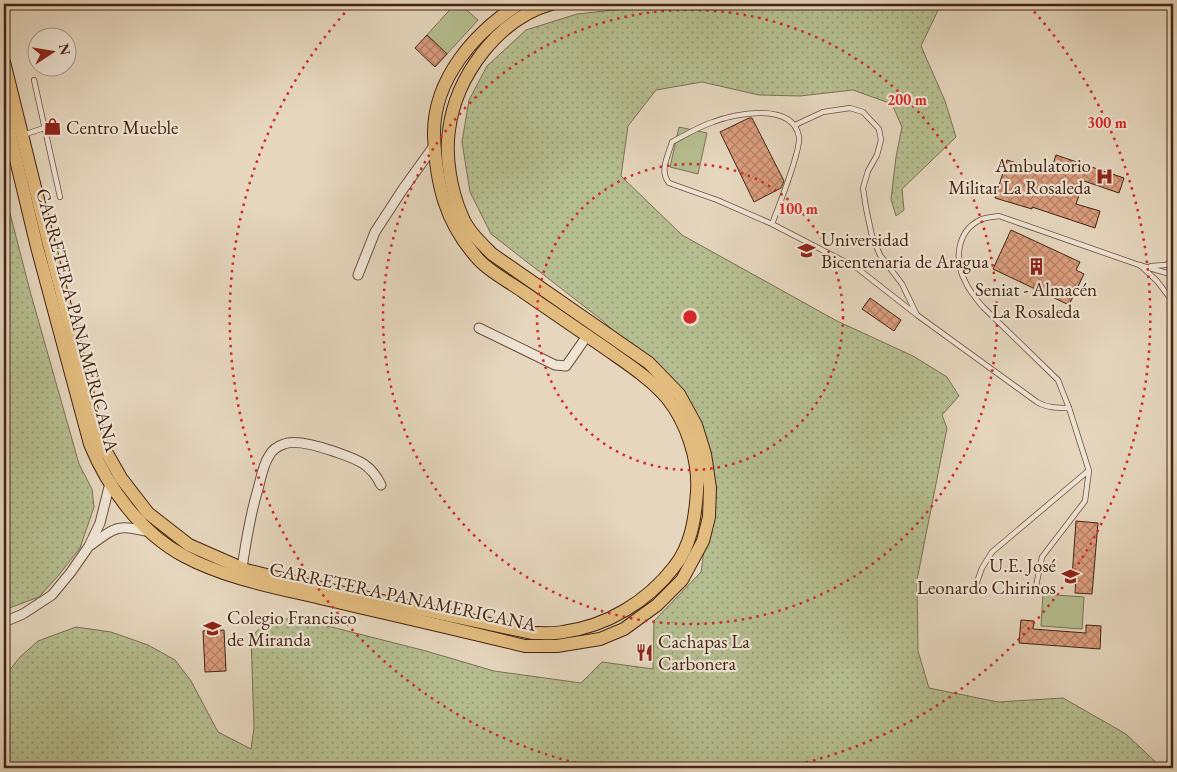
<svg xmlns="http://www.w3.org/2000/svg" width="1177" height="772" font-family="'EB Garamond',serif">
	<defs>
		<pattern id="park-dots" width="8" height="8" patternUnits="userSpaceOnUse" patternTransform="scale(1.25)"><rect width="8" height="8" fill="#b5be90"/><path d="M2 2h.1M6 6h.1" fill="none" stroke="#959a74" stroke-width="1.8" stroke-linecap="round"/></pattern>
		<pattern id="building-cross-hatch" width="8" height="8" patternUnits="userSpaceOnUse" patternTransform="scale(1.25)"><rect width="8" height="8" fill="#db9d7d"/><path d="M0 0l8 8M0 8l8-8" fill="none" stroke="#b38065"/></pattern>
	</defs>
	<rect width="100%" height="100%" fill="#e5d6bd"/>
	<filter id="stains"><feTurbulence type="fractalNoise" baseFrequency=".004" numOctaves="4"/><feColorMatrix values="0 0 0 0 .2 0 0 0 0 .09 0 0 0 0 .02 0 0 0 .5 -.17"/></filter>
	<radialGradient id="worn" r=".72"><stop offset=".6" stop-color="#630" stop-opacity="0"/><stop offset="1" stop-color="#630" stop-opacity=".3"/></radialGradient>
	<g fill="#b5be90" stroke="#7c7152">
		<path d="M455,4H460L478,20L447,54L427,35Z"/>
		<path d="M679,127L707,133L698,174L670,167Z"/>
		<path d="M1043,594L1084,597L1082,629L1041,626Z"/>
	</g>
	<g fill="url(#park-dots)" stroke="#7c7152">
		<path d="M670,4H941L921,46L945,101L956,137L902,189L904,210L896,216L891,199L896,157L902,127L892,104L853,90L800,96L759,95L702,82L656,90L628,126L621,176L682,235L837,321L913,356L947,377L959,396L942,415L947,428L917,580L918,651L929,688L998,702L1063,698L1126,734L1162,768H4V677L20,657L38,641L76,627L111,632L148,645L175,660L191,681L218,732L251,749L254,728L251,637L271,618L304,620L426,651L494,671L581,683L602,662L653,669L654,621L701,572L713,485L668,382L603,321L491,234L470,192L462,142L469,100L487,66L526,30L577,14Z"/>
		<path d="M4,190L30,291L79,464L92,489L94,507L80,548L58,576L39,597L4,610Z"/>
	</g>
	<g fill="url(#building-cross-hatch)" stroke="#442413">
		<path d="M427,35L447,54L435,67L415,48Z"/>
		<path d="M749,118H752L784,181L781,188L754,202L720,132Z"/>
		<path d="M1056,155L1124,178L1119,193L1084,181L1076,204L1100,211L1095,228L1032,207V209L995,198L1007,160L1050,173Z"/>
		<path d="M1011,230L1080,262L1076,270L1084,274L1069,305L993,269Z"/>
		<path d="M870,298L901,320L894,331L862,309Z"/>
		<path d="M1076,521L1098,523L1092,594L1075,593L1076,577H1072Z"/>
		<path d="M1021,620L1034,621L1033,629L1086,633V625L1101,626L1100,649L1019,643Z"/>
		<path d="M224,630L226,671L205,672L203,631Z"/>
	</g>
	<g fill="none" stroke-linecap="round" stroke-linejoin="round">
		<defs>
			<g id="lane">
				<path d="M34,80L60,197"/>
				<path d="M795,125L823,112L850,108L863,112L879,129L881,140L877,155L868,171L863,188L866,208L872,236L880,255L902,284L916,313"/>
				<path d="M23,135L44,128"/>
				<path d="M772,224C778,208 801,151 799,137C793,102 736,113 713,122C698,127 685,135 672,142C668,156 659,171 669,183L717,200L772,224L857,268L917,315L1037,402C1047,408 1058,408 1069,408"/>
				<path d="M1140,265L1157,281L1173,302"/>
				<path d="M1151,266L1166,265L1173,260"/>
				<path d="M1036,586L1042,557L1085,501L1089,471L1069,408L1058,380L983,307C976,299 969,291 965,281C954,260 957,231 980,220C985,217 993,217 999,216L1139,265L1167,273L1173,272"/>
				<path d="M973,593L982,568L992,552L1088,471"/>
			</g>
			<g id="street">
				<path d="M358,275L375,232L403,189L434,146"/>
				<path d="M479,328L555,365L566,366L587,336"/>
				<path d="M91,545C118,525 118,525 150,532"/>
				<path d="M242,568C246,541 250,515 258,489C261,478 263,465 269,456C272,450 278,446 284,444C296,439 321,447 333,451C355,459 370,462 381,485"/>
				<path d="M4,622L23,614L52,595L71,572L89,546L100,523L110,483"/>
			</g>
			<g id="primary">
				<path d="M4,62L49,244L100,441L121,478L148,513L189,545L246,570L303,584L532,633C542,633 553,634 563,632C607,626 647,602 674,567C691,546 695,519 697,492C699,460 687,423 667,398C650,378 626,363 605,348C577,329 550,310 522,291C508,281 490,272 479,260C445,223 436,184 434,135C433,79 475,32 519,4"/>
				<path d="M4,110L37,247L90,444C108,488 141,533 184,556C229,580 280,588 329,600C394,615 460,630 525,646H557L600,639L624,629L657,605L682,580L703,541L709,517L710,488L705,454L696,425L679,394L649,363L492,254C480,242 468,231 462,216C451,191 445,157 449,130C456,76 498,19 551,4"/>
			</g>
		</defs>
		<use href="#lane" stroke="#6c503e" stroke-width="6"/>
		<use href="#street" stroke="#6c503e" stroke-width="11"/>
		<use href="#primary" stroke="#442413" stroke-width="14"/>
		<use href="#lane" stroke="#eee4d4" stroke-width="4.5"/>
		<use href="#street" stroke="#eee4d4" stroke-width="9"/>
		<use href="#primary" stroke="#e2bb7e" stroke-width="12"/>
	</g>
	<g fill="none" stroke="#d62828" stroke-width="2.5" stroke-dasharray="2.5 5">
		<circle cx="690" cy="317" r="153"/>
		<circle cx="690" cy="317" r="307"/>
		<path d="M598 768A460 460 0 0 1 351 6M1029 6A460 460 0 0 1 782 768"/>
	</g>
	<defs>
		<symbol id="shop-bare" viewBox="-9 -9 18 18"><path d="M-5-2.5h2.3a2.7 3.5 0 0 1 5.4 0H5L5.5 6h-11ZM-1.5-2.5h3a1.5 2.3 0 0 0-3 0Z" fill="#8f2418" stroke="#eee4d4" stroke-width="2.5" paint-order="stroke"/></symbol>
		<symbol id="hospital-bare" viewBox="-9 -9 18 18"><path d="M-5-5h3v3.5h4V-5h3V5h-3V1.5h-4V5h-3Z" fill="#8f2418" stroke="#eee4d4" stroke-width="2.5" paint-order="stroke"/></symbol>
		<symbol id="university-bare" viewBox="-9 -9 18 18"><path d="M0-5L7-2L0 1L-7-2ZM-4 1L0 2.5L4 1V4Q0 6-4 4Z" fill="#8f2418" stroke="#eee4d4" stroke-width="2.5" paint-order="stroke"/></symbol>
		<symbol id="building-bare" viewBox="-9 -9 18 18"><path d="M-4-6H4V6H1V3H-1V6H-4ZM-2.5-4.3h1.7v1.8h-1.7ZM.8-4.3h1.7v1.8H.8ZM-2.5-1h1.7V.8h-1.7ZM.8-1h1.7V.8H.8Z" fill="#8f2418" stroke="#eee4d4" stroke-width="2.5" paint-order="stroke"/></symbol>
		<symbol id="school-bare" viewBox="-9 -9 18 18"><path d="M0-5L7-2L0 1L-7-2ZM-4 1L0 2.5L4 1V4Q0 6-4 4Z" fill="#8f2418" stroke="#eee4d4" stroke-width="2.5" paint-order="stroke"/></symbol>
		<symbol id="restaurant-bare" viewBox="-9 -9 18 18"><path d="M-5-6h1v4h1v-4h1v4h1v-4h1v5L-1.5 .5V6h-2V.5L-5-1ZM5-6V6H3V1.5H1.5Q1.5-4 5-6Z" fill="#8f2418" stroke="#eee4d4" stroke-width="2.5" paint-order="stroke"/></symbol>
	</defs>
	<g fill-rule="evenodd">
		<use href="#shop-bare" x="40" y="114" width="25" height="25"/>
		<use href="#hospital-bare" x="1092" y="164" width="25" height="25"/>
		<use href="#university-bare" x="794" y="238" width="25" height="25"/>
		<use href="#building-bare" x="1024" y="254" width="25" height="25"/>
		<use href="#school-bare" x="1058" y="564" width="25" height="25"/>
		<use href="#school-bare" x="200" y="616" width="25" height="25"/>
		<use href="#restaurant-bare" x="632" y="640" width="25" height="25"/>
	</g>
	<g text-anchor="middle" stroke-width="4.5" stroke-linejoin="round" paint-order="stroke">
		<g font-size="19" fill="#442413" stroke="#eee4d4" text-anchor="start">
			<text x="66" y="134">Centro Mueble</text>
			<text x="1091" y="172" text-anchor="end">Ambulatorio<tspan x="1091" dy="22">Militar La Rosaleda</tspan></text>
			<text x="821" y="246">Universidad<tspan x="821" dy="22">Bicentenaria de Aragua</tspan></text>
			<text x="1036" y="296" text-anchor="middle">Seniat - Almacén<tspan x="1036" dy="22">La Rosaleda</tspan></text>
			<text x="1056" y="572" text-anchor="end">U.E. José<tspan x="1056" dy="22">Leonardo Chirinos</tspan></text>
			<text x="227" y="624">Colegio Francisco<tspan x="227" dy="22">de Miranda</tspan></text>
			<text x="658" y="648">Cachapas La<tspan x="658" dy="22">Carbonera</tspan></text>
		</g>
		<g font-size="19" fill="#442413" stroke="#eee4d4">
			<text transform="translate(78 320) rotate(75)" y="7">CARRETERA PANAMERICANA</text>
			<text transform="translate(403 596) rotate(12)" y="7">CARRETERA PANAMERICANA</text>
		</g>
	</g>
	<circle cx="690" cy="317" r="8" fill="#d62828" stroke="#eee4d4" stroke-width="2.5"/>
	<g font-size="15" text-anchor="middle" font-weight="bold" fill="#d62828" stroke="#eee4d4" stroke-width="4.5" stroke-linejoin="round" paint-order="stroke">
		<text x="907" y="105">200 m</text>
		<text x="1107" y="128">300 m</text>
		<text x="798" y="214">100 m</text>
	</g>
	<rect width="1177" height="772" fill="none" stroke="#e5d6bd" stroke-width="20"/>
	<rect x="5" y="5" width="1167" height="762" fill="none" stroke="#442413" stroke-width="2.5"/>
	<rect x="10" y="10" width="1157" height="752" fill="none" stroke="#442413"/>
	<g transform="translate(52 52) rotate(78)"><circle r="24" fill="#eee4d4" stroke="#aa9787"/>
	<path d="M0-4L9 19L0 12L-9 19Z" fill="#8f2418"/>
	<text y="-8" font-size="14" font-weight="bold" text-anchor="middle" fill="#442413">N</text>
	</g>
	<rect width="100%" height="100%" filter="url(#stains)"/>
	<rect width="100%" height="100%" fill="url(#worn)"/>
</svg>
